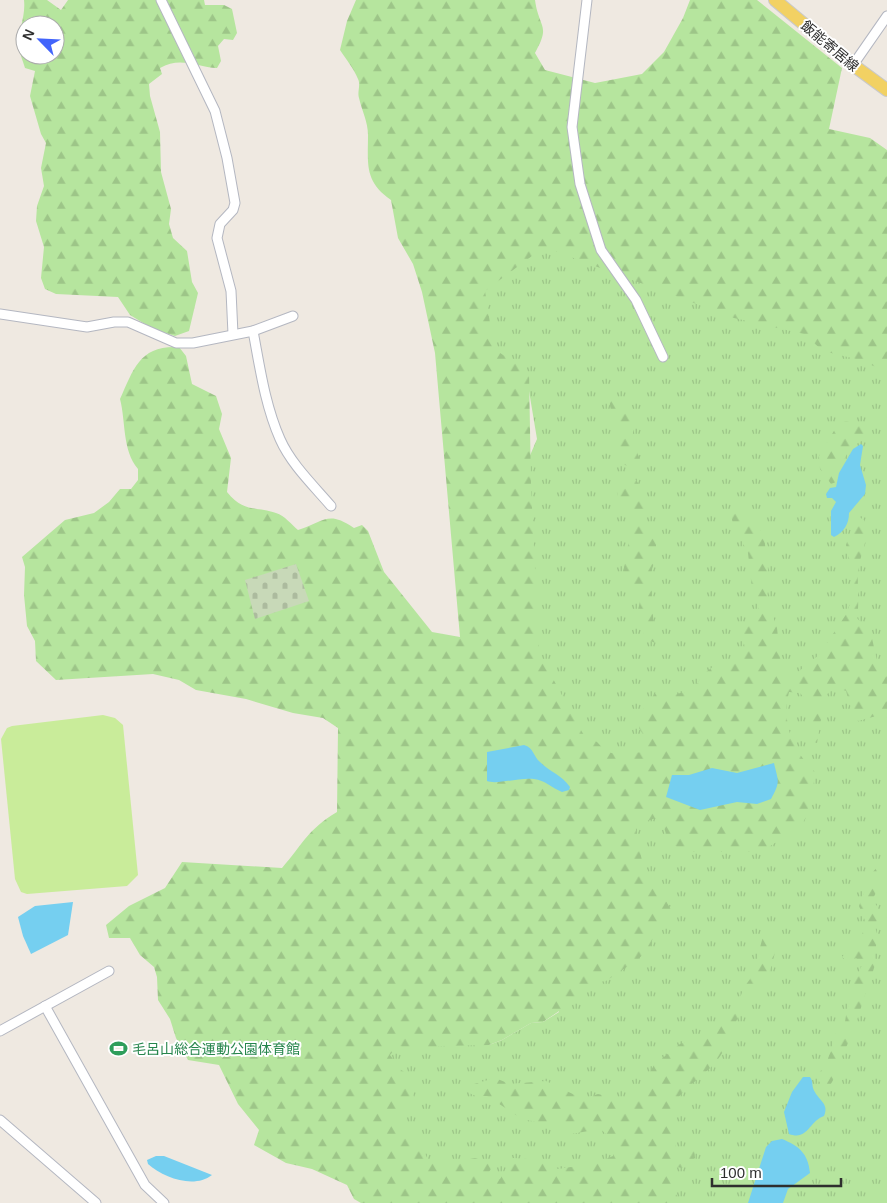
<svg xmlns="http://www.w3.org/2000/svg" width="887" height="1203" font-family="Helvetica,'Noto Sans JP',sans-serif">
	<defs>
		<pattern id="grass-tufts" width="24" height="20" patternUnits="userSpaceOnUse" patternTransform="scale(1.25)"><rect width="24" height="20" fill="#b6e59e"/><path d="M3 7l-1-3M5 7V3M7 7l1-3M15 17l-1-3M17 17v-4M19 17l1-3" fill="none" stroke="#9dc588"/></pattern>
		<pattern id="forest-firs" width="22" height="20" patternUnits="userSpaceOnUse" patternTransform="scale(1.25)"><rect width="22" height="20" fill="#b6e59e"/><path d="M5 1l3.5 6h-7zM16 11l3.5 6h-7z" fill="#9dc588"/></pattern>
		<pattern id="cemetery-stones" width="16" height="16" patternUnits="userSpaceOnUse" patternTransform="scale(1.25)"><rect width="16" height="16" fill="#c8d9b8"/><path d="M2 7V4a2 2 0 0 1 4 0v3zM10 15v-3a2 2 0 0 1 4 0v3z" fill="#acbb9e"/></pattern>
	</defs>
	<rect width="100%" height="100%" fill="#efe9e1"/>
	<path fill="url(#grass-tufts)" d="M549,236L826,341L887,371V1203H477L316,1129L365,1014L489,1045L502,1040L531,1023L543,1022L559,1012V754L506,512L537,439L527,379L475,382L456,285Z"/>
	<g fill="url(#forest-firs)" fill-rule="evenodd">
		<path d="M24,0H47L61,10L68,0H204L205,5H224L232,9L237,33L233,40L224,39L218,46L221,61L217,68C197,67 180,56 160,68L162,74L149,84L150,96L160,132L161,172L171,209L169,224L173,238L187,251L192,282L198,293L189,331L175,336L153,329L130,315L118,297L56,294L45,289L41,278L44,247L36,221L37,206L44,186L41,168L46,143L41,134L30,96L35,71L25,68C23,61 20,55 19,48C17,32 26,18 24,0ZM25,25H55V55H25Z"/>
		<path d="M356,0H535C539,29 551,24 535,53L545,70L595,83L642,74L664,52L683,18L690,0H757L842,68L829,129L870,138L887,150V372L860,360L823,351L804,334L734,318L544,247L485,291L494,349L529,372L531,485L539,653L564,699L583,722L580,727C583,738 589,737 597,742C600,745 602,748 606,751C615,756 632,753 642,752L644,736L639,728V714L659,689L672,695L694,690L702,675L722,660L739,662L746,652C740,629 742,629 761,616L752,589L748,553L733,524L730,511L737,507L751,514L764,536L769,578L767,599L777,628L781,665L783,671L793,676L819,655L847,613L853,594L850,562L846,545L856,515L864,520C870,539 862,548 859,566C856,584 860,600 857,618L871,634L878,665L887,672V713L858,721L853,715L846,691L835,687L825,696L817,743L809,740C813,720 815,709 800,693L789,692C781,723 793,751 815,772L813,790L806,817L797,833L778,841L761,852H687L671,844L659,817L635,825L642,861L672,911L671,916L664,927L653,937L650,948L637,960L606,981L591,983L574,1001L543,1022L531,1023L502,1040L489,1045L442,1046L417,1050L398,1046L390,1055L400,1069L411,1077L414,1099L397,1121L411,1139L420,1142L428,1160L440,1165L475,1158L494,1164L489,1172L495,1179H500L512,1158L542,1160L558,1169L597,1163L613,1156V1139L600,1129L571,1134L557,1126L522,1119L487,1096H476L469,1093L468,1088L474,1084L495,1078L510,1084L546,1081L583,1099L598,1094L624,1100L635,1096L647,1086L649,1074L654,1065L680,1044L700,1036L734,1011L745,986L753,975L765,928C769,932 776,936 776,943C776,955 768,980 760,990C753,999 747,998 740,1013C730,1033 728,1052 709,1069C698,1080 675,1096 670,1110C666,1122 675,1135 676,1147L681,1150L688,1144L694,1148L695,1158L682,1168L672,1166C667,1179 674,1192 682,1203H361L354,1199L347,1185L312,1169L286,1163L254,1145L259,1130L238,1104L219,1065L188,1060L176,1038L170,1019L158,1000L157,977L154,967L140,955L130,938H109L106,925L129,906L165,888L182,862L282,868C303,844 307,830 337,812L338,728L323,718L293,713L246,699L196,690L179,680L153,674L56,680L36,661L35,641L27,626L24,595L25,567L22,557L65,520L94,513L109,502L120,489H131L138,480V469C122,450 126,422 120,399C134,368 140,345 179,347L186,356L192,384L216,396L222,414L219,429L231,458L227,492C244,513 255,506 276,513C285,516 291,524 298,530C325,522 327,510 354,528L362,525L368,531L384,572L432,632L460,637L435,353L422,292L413,264L398,238L391,200C364,181 368,164 368,135C368,122 362,111 359,98C357,92 361,85 358,79C354,69 346,59 340,50L347,21Z"/>
		<path d="M615,396L633,413V441L640,460L637,466H627L620,462L615,446L619,431L613,421L609,400Z"/>
		<path d="M846,421L861,425L866,438C849,447 838,464 836,482L831,484L820,469L819,456L838,424Z"/>
		<path d="M623,476L636,480L645,494L646,511L641,519L656,541V557L650,575L655,643L645,638L638,616L640,599L626,587L623,573L632,523L630,512L618,501L616,481Z"/>
		<path d="M887,863V873L872,900L877,906L878,917L875,927L878,937L875,951V965L853,1032L839,1063L836,1075L828,1089L823,1088L816,1076L826,1065L837,1030L845,1022L847,1009L852,998V987L862,965L856,958L850,964L842,957L861,937L866,923L859,906L871,874L880,864Z"/>
	</g>
	<path fill="url(#cemetery-stones)" d="M296,564L309,601L255,619L245,580Z"/>
	<path fill="#c9ec9a" d="M103,715L115,718L123,725L138,875L127,886L27,894L21,892L15,879L1,739L7,728L12,726Z"/>
	<g fill="#75cff0">
		<path d="M861,444L863,446L860,465L866,485L865,494L849,513C849,524 844,532 834,537L831,535V511L836,502L832,498H827L826,494L830,488L836,487L839,473L853,449Z"/>
		<path d="M524,745C534,748 533,756 540,762C550,772 562,775 570,787L569,790L562,792C552,788 545,780 534,779C520,777 497,785 487,781V752Z"/>
		<path d="M774,763C778,781 781,781 771,799L757,804L737,802L700,810L666,797L672,775H689L712,768L737,773Z"/>
		<path d="M73,902L68,935L31,954L23,936L18,917L35,906Z"/>
		<path d="M803,1077H810C813,1081 812,1084 813,1088C817,1100 830,1103 824,1116C809,1121 808,1141 789,1134L784,1112L792,1092Z"/>
		<path d="M782,1139C799,1146 808,1153 810,1173L788,1189L783,1203H748L766,1147L772,1141Z"/>
		<path d="M156,1156H164L212,1175C194,1189 164,1178 148,1164L147,1160Z"/>
	</g>
	<g fill="none" stroke-linecap="round" stroke-linejoin="round">
		<defs>
			<g id="street">
				<path d="M161,0L215,111L227,158L235,203L233,210L220,224L217,238L231,291L233,334"/>
				<path d="M587,0L572,127L580,184L601,250L636,300L663,357"/>
				<path d="M853,65L887,16"/>
				<path d="M0,314L87,327L114,322H128L176,343H193L253,331L293,316"/>
				<path d="M253,331C260,368 265,405 280,439C291,464 313,485 331,506"/>
				<path d="M45,1006L145,1185L164,1203"/>
				<path d="M0,1031L109,971"/>
				<path d="M0,1120L96,1203"/>
			</g>
			<path id="primary" d="M775,0L853,65L887,90"/>
		</defs>
		<use href="#street" stroke="#b4b7c1" stroke-width="11"/>
		<use href="#primary" stroke="#c9c9c9" stroke-width="14"/>
		<use href="#street" stroke="#fff" stroke-width="9"/>
		<use href="#primary" stroke="#f2d163" stroke-width="12"/>
	</g>
	<defs>
		<symbol id="stadium-bare" viewBox="-9 -9 18 18"><path d="M0-5a6.5 5 0 1 0 0 10a6.5 5 0 1 0 0-10ZM-3.5-1.8h7v3.6h-7Z" fill="#2e9e5b" stroke="#fff" stroke-width="2.5" paint-order="stroke"/></symbol>
	</defs>
	<g fill-rule="evenodd">
		<use href="#stadium-bare" x="106" y="1036" width="25" height="25"/>
	</g>
	<g text-anchor="middle" stroke-width="4" stroke-linejoin="round" paint-order="stroke">
		<g font-size="14" fill="#2e2e2e" stroke="#fff">
			<text transform="translate(830 46) rotate(40)" y="5">飯能寄居線</text>
		</g>
		<g font-size="14" fill="#27864d" stroke="#fff" text-anchor="start">
			<text x="132" y="1054">毛呂山総合運動公園体育館</text>
		</g>
	</g>
	<g transform="translate(40 40) rotate(294)"><circle r="24" fill="#ffffff" stroke="#ababab"/>
	<path d="M0-4L9 19L0 12L-9 19Z" fill="#4264fb"/>
	<text y="-8" font-size="14" font-weight="bold" text-anchor="middle" fill="#2e2e2e">N</text>
	</g>
	<path d="M712 1178v8h129v-8" fill="none" stroke="#2e2e2e" stroke-width="2.5"/>
	<text x="720" y="1178" font-size="15" fill="#2e2e2e" stroke="#ffffff" stroke-width="4" paint-order="stroke">100 m</text>
</svg>
